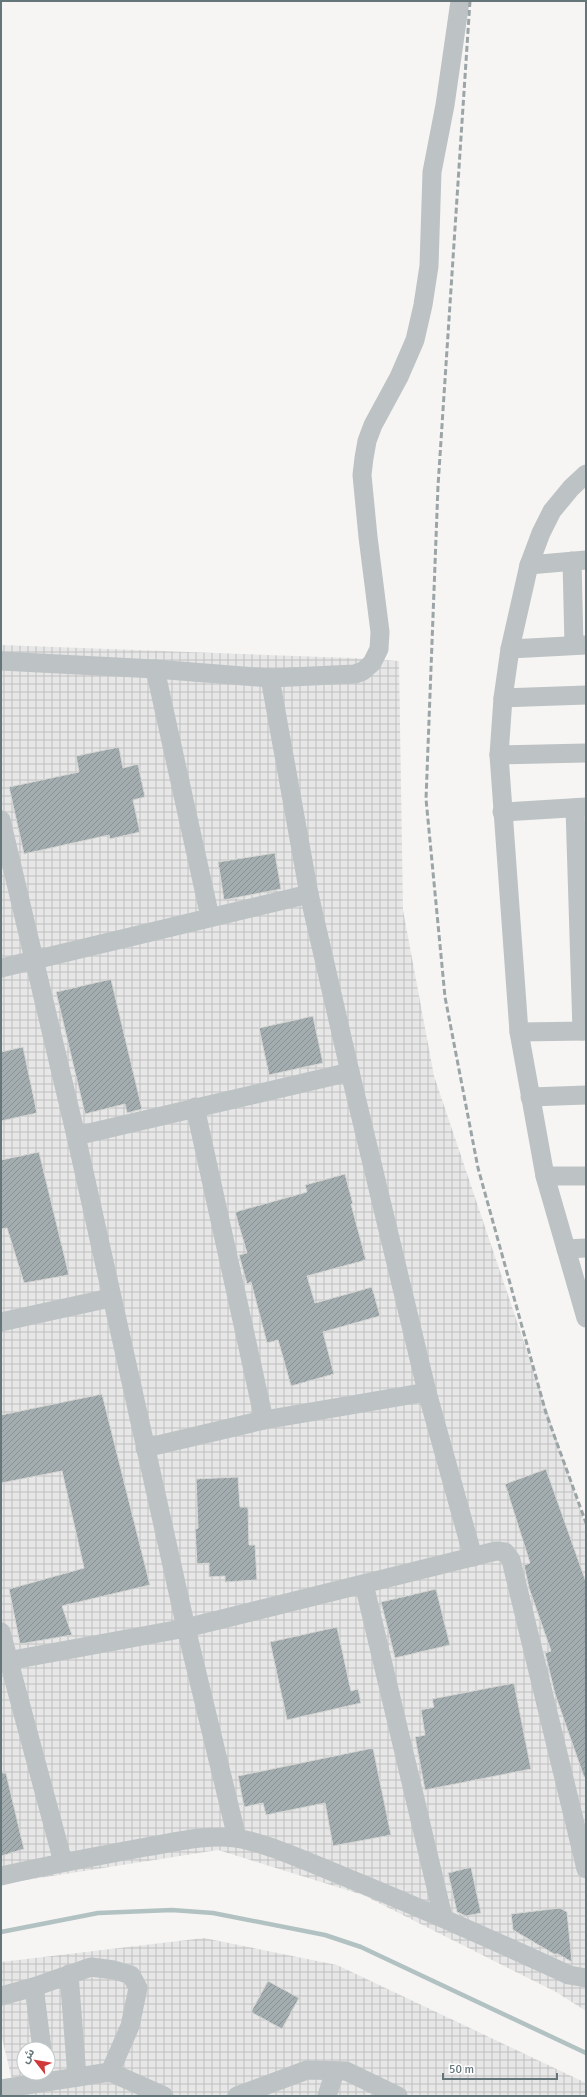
<svg xmlns="http://www.w3.org/2000/svg" width="587" height="2097" font-family="Signika,'Noto Sans Arabic',sans-serif">
	<defs>
		<pattern id="industrial-grid" width="8" height="8" patternUnits="userSpaceOnUse"><rect width="8" height="8" fill="#e6e7e6"/><path d="M0 4h8M4 0v8" fill="none" stroke="#bec0bf"/></pattern>
		<pattern id="building-hatch" width="6" height="6" patternUnits="userSpaceOnUse"><rect width="6" height="6" fill="#a3adaf"/><path d="M-1 1l2-2M0 6l6-6M5 7l2-2" fill="none" stroke="#889193"/></pattern>
	</defs>
	<rect width="100%" height="100%" fill="#f6f5f3"/>
	<g fill="url(#industrial-grid)" fill-rule="evenodd">
		<path d="M1,645L351,658L399,661L403,910L434,1076L586,1526V2011L556,1992L363,1895L218,1850L1,1884Z"/>
		<path d="M204,1938L337,1965L586,2083V2096H16L1,2034V1962ZM24,2049H48V2073H24Z"/>
	</g>
	<g fill="none" stroke-linecap="round" stroke-linejoin="round">
		<path stroke="#b2c2c2" stroke-width="4.5" d="M1,1932L98,1913L172,1910L213,1913L325,1935L361,1947L586,2053"/>
	</g>
	<g fill="url(#building-hatch)" stroke="#d7d7d5">
		<path d="M119,747L123,768L138,764L145,797L133,800L140,832L110,839L109,835L24,854L9,787L79,772L76,756Z"/>
		<path d="M275,853L281,889L224,900L218,862Z"/>
		<path d="M111,979L142,1109L127,1113L125,1104L85,1114L56,992Z"/>
		<path d="M313,1016L323,1063L269,1075L259,1028Z"/>
		<path d="M23,1047L37,1113L1,1121V1052Z"/>
		<path d="M39,1152L69,1275L24,1283L7,1228L1,1229V1160Z"/>
		<path d="M345,1174L353,1204H351L366,1260L307,1276L315,1303L372,1287L380,1316L323,1332L334,1374L291,1386L278,1340L267,1343L251,1282L247,1284L239,1255L247,1253L235,1212L307,1192L305,1185Z"/>
		<path d="M102,1394L150,1585L62,1606L72,1635L20,1644L9,1589L84,1568L62,1471L1,1483V1415Z"/>
		<path d="M546,1469L586,1582V1777H584L555,1694L545,1653L551,1651L529,1588L524,1565L530,1563L505,1484Z"/>
		<path d="M238,1477L240,1507H248L249,1545H255L257,1580L225,1582V1576L209,1577V1563L197,1564L195,1529L198,1528L196,1479Z"/>
		<path d="M436,1589L450,1645L395,1658L381,1602Z"/>
		<path d="M337,1627L351,1691L358,1689L361,1703L287,1720L270,1642Z"/>
		<path d="M514,1683L531,1769L425,1790L415,1737L425,1735L421,1710L434,1707L432,1699Z"/>
		<path d="M373,1748L391,1835L333,1846L325,1803L266,1815L263,1803L244,1807L238,1776Z"/>
		<path d="M1,1773H6L24,1849L1,1856Z"/>
		<path d="M471,1867L481,1913L466,1916L457,1912L448,1873Z"/>
		<path d="M560,1908L567,1912L572,1962L558,1954H554L513,1930L511,1914Z"/>
		<path d="M268,1981L299,1998L282,2029L251,2012Z"/>
	</g>
	<g fill="none" stroke-linecap="round" stroke-linejoin="round">
		<g stroke="#bdc2c4" stroke-width="19">
			<path d="M586,474L571,488L552,511L541,533L529,565L510,649L503,698L499,755L519,1032L545,1176L586,1318"/>
			<path d="M572,561L574,645"/>
			<path d="M529,565L586,560"/>
			<path d="M510,649L586,645"/>
			<path d="M1,661L155,669L270,678L355,674L363,671L372,663L379,649L380,632L368,537L362,475L364,458L367,441L373,425L399,377L415,340L423,305L429,266L432,172L445,105L460,1"/>
			<path d="M155,669L210,917"/>
			<path d="M270,678L309,894L350,1072L427,1392L473,1557"/>
			<path d="M503,698L586,695"/>
			<path d="M499,755L586,753"/>
			<path d="M575,808L582,1031"/>
			<path d="M502,812L586,807"/>
			<path d="M1,820L76,1136L186,1628L237,1838"/>
			<path d="M1,968L309,894"/>
			<path d="M519,1032L586,1031"/>
			<path d="M530,1097L586,1095"/>
			<path d="M195,1107L264,1420"/>
			<path d="M76,1136L350,1072"/>
			<path d="M545,1176H586"/>
			<path d="M566,1249L586,1248"/>
			<path d="M1,1322L110,1298"/>
			<path d="M145,1448L264,1420L427,1392"/>
			<path d="M364,1584L443,1917"/>
			<path d="M1,1632L63,1862"/>
			<path d="M7,1661L186,1628L496,1551L505,1552L511,1560L586,1869"/>
			<path d="M1,1876C49,1865 97,1856 146,1847C176,1842 207,1834 236,1838C270,1844 313,1864 345,1877C421,1908 495,1941 569,1975L586,1978"/>
			<path d="M69,1974L77,2077"/>
			<path d="M34,1987L91,1967L114,1970L131,1975L138,1988L130,2026L110,2072"/>
			<path d="M1,1996L34,1987L42,2049"/>
			<path d="M1,2089L110,2072L164,2096"/>
			<path d="M237,2096L307,2070L346,2071L398,2096"/>
			<path d="M327,2096L335,2071"/>
		</g>
		<path stroke="#9ba4a6" stroke-width="3" stroke-dasharray="6 3" stroke-linecap="butt" d="M470,1L438,486L426,799L445,997L478,1168L546,1413L586,1523"/>
	</g>
	<rect width="587" height="2097" fill="none" stroke="#64767a" stroke-width="4"/>
	<g transform="translate(36 2061) rotate(301)"><circle r="19" fill="#ffffff" stroke="#c1c8ca"/>
	<path d="M0-3L7 15L0 10L-7 15Z" fill="#d03939"/>
	<text y="-6" font-size="11" font-weight="bold" text-anchor="middle" fill="#64767a">ش</text>
	</g>
	<path d="M443 2073v6h114v-6" fill="none" stroke="#64767a" stroke-width="2"/>
	<text x="449" y="2073" font-size="12" fill="#64767a" stroke="#ffffff" stroke-width="3" paint-order="stroke">50 m</text>
</svg>
